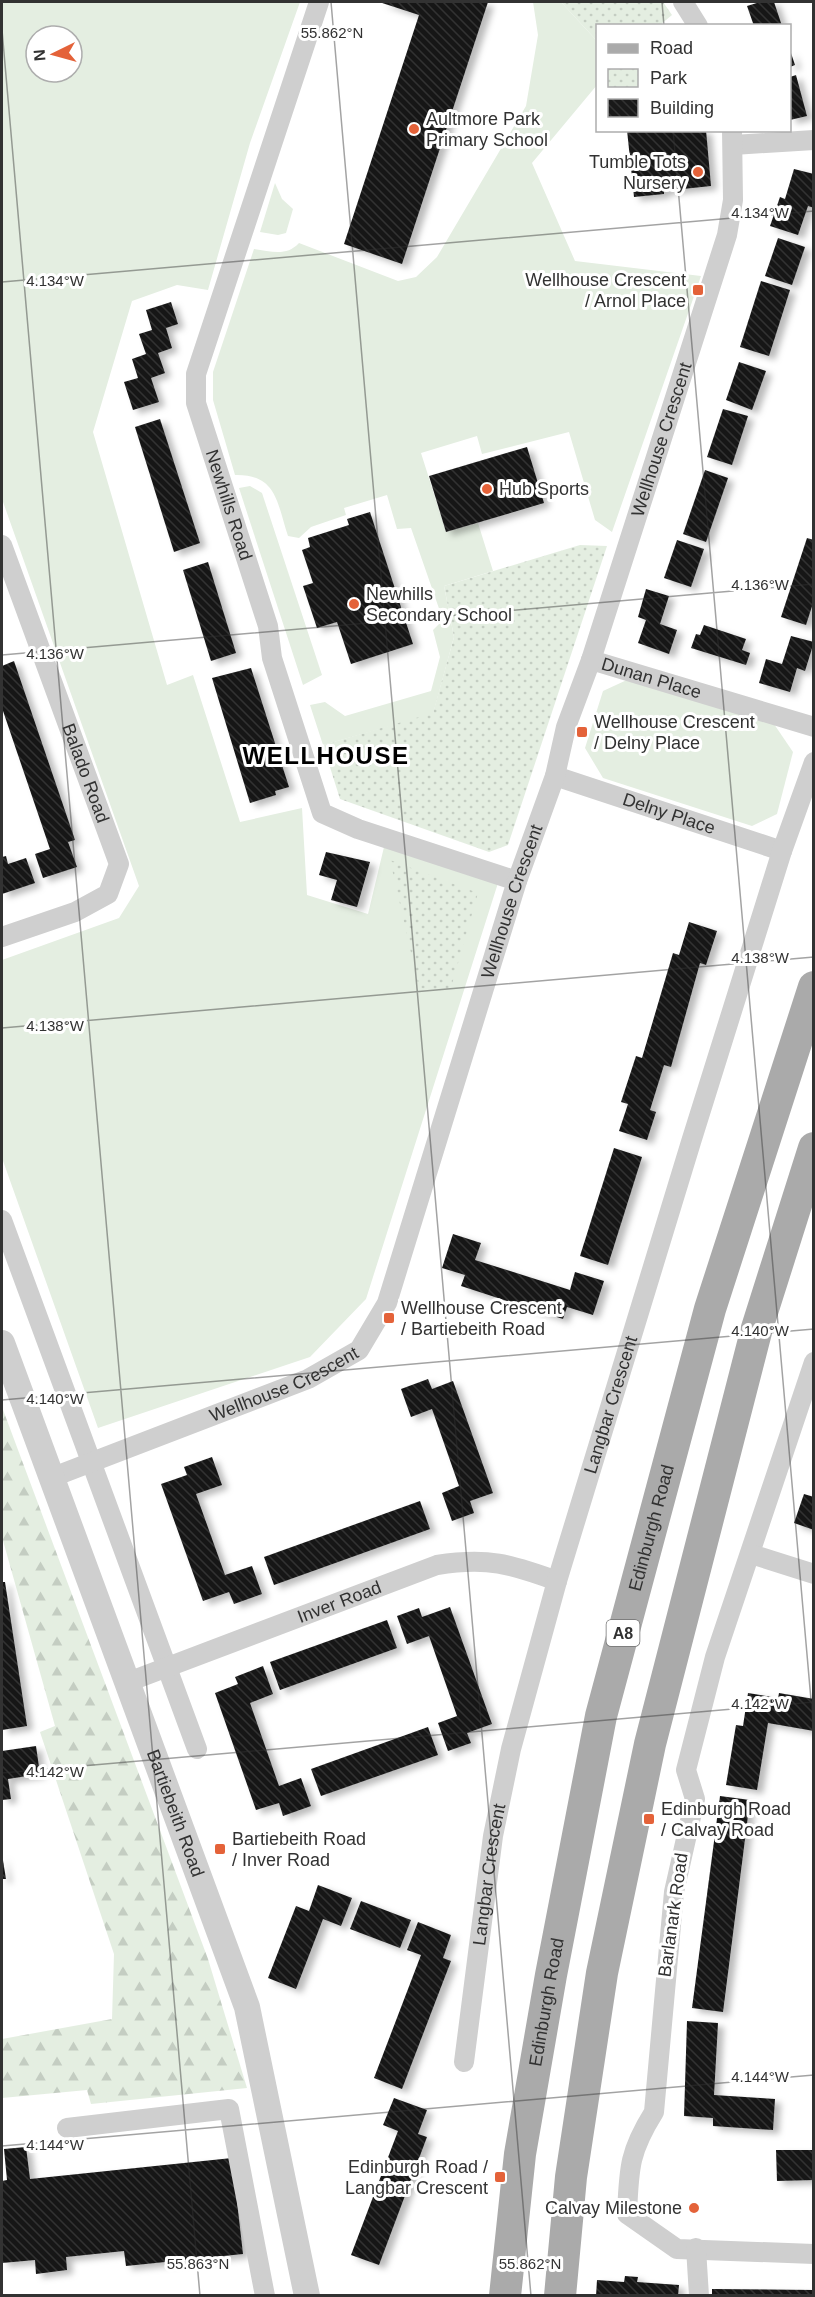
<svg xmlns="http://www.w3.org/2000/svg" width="815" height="2297" font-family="Arial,sans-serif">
	<defs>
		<pattern id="forest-firs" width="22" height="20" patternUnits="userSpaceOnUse" patternTransform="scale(1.5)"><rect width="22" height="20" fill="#e4eee1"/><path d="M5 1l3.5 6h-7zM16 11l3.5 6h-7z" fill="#c4cdc2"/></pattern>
		<pattern id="park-dots" width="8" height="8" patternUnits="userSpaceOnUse" patternTransform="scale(1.5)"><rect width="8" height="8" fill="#e4eee1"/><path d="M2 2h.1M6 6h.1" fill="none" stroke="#c4cdc2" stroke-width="1.8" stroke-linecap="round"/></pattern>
		<pattern id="building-back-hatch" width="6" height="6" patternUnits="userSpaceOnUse" patternTransform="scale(1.5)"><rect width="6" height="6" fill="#191919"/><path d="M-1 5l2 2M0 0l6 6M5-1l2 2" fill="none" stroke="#323232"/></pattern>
		<filter id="shadow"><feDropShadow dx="6" dy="4" stdDeviation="3" flood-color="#0004"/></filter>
	</defs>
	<rect width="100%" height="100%" fill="#fff"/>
	<g fill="#e4eee1" fill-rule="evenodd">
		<path d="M2,2H300L250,143L208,290L177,285L132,301L93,432L167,685L193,675L240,822L302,808L307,895L368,914L384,847L498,883L366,1299L310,1357L98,1428L2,1158V960L119,918L139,886L2,499ZM36,36H72V72H36Z"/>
		<path d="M533,2H561L597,41V85L532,163L575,261L701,276L612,532L595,520L569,432L482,454L477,436L421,453L446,532L478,523L493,571L444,586L454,637L433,714L323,745L310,705L325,702L345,716L431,691L440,657L433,630L443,620L411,528L397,529L387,495L344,508L346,515L311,527L299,538L288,536C277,503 277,474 235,475L213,400V372L254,249C271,251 286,257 299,243L398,281L416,277L437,257L526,106L538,35Z"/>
		<path d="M275,183L282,199L293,209L286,233L278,235L260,232Z"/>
		<path d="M250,486L262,493L322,675L303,685L239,488Z"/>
		<path d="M629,679L774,724L793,752L777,814L752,826L603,778L585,748L603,691Z"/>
	</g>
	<path fill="url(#forest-firs)" d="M2,1407L208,1959L247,2088L91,2104L87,2090L2,2098V2039L112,2019L114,1954L40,1732L55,1726L2,1537Z"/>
	<g fill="url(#park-dots)">
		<path d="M561,2H663L672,15L660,25L598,26L597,41Z"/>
		<path d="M580,545L607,546L508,845L489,852L340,799L323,745L433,713L454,637L444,586Z"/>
		<path d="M390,860L478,893L450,991L419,988Z"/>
	</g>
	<g fill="url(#building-back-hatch)" filter="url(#shadow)">
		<path d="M379,2H488L402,264L344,244L419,15Z"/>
		<path d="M760,2H774L782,26H754L747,6Z"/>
		<path d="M790,50L795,65L790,67Z"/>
		<path d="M796,75L807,116L790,120V77Z"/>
		<path d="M627,130H706L711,186L664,191V194L634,197Z"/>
		<path d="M794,169L814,174V208L808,206L798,235L770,226L780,197L785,199Z"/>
		<path d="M778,238L805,247L792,285L765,276Z"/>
		<path d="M761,281L790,290L769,356L740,347Z"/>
		<path d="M171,302L178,324L166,328L172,348L158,353L165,373L151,378L159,402L133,410L124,382L138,378L132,359L146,354L139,334L152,330L146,310Z"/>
		<path d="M739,362L766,371L752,410L726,400Z"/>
		<path d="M723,409L748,416L732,465L707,457Z"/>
		<path d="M160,419L200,543L174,552L135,427Z"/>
		<path d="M527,447L544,503L446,532L429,476Z"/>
		<path d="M705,470L728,478L706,542L683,534Z"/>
		<path d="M370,512L413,644L351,664L337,622L317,628L303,586L313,583L302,550L310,547L308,538L349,525L347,519Z"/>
		<path d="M807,538L814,540V600L806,625L781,617Z"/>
		<path d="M677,540L704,549L691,587L664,578Z"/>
		<path d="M208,562L236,653L211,661L183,570Z"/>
		<path d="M646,589L669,596L660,624L677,630L669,654L638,643L646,620L638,617Z"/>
		<path d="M704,625L746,639L742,650L750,653L746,665L691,648L696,634L700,635Z"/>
		<path d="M791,636L814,642L805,671L797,668L790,692L759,683L766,659L782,664Z"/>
		<path d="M14,661L75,840L68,842L77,867L43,878L35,854L50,849L2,708V666Z"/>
		<path d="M251,668L289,787L275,791L276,795L250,803L212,678Z"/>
		<path d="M326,852L370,862L357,907L331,900L337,880L319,875Z"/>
		<path d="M6,856L8,864L26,858L35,883L2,894V857Z"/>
		<path d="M689,922L717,931L706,965L700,963L671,1067L664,1065L650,1110L656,1112L647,1140L619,1131L628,1104L621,1102L636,1056L642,1058L673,953L679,955Z"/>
		<path d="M614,1148L642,1157L608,1265L580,1256Z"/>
		<path d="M453,1234L481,1243L475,1260L570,1290L575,1272L604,1281L593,1315L567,1307L563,1319L461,1286L465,1275L442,1268Z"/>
		<path d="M428,1379L432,1389L453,1381L493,1493L470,1501L474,1513L452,1521L442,1493L459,1486L432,1409L411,1417L401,1389Z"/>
		<path d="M212,1457L222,1485L196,1494L225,1575L252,1566L262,1594L234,1604L229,1592L203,1601L161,1484L187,1475L184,1467Z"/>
		<path d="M804,1494L814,1497V1530L794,1523Z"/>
		<path d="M420,1501L430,1529L274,1585L264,1557Z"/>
		<path d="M2,1582H5L27,1726L2,1730Z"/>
		<path d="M450,1607L492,1724L467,1733L471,1743L448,1751L438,1723L457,1716L429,1636L407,1644L397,1616L419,1608L422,1617Z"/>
		<path d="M387,1620L397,1648L280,1690L270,1662Z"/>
		<path d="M263,1666L273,1694L250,1703L279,1786L301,1778L311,1806L283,1816L279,1803L256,1810L215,1693L238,1684L235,1677Z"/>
		<path d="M748,1693L778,1698L779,1693L814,1699V1731L768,1723L757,1790L726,1785L736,1725L743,1726Z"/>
		<path d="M428,1727L438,1755L321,1796L311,1769Z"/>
		<path d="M36,1746L40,1774L8,1779L11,1799L2,1800V1751Z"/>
		<path d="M720,1796L750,1800L723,2012L692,2008Z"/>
		<path d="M2,1854L6,1879H2Z"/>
		<path d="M318,1885L352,1898L341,1926L323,1919L296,1989L268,1978L296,1906L309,1911Z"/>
		<path d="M361,1901L411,1920L400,1948L350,1929Z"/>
		<path d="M418,1922L451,1935L443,1958L451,1961L402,2089L374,2078L421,1955L407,1950Z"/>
		<path d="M687,2021L718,2023L714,2095L775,2099L773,2130L713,2126V2118L684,2116Z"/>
		<path d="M394,2098L427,2110L418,2134L427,2137L379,2265L351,2255L398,2131L383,2125Z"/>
		<path d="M26,2147L30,2179L232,2158L243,2254L126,2266L124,2251L66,2257L67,2270L36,2274L35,2260L2,2263V2181L7,2180L4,2149Z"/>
		<path d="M776,2150H814V2180L777,2181Z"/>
		<path d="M625,2276L638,2277L637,2282L679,2285L678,2296H596L597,2280L624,2282Z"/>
		<path d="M712,2289L814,2290V2296H712Z"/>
	</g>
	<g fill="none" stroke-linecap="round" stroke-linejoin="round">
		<g stroke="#cfcfcf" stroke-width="20">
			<path id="s1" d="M319,2L196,374V403L268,626L272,658L322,813L358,829L517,881"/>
			<path d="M683,2L698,26"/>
			<path d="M733,145L814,140"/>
			<path id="s2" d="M2,545L119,864L108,894L75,912L2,937"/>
			<path id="s3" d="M591,660L814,727"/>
			<path id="s4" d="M555,776L782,851"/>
			<path d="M2,1220L197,1749"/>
			<path d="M814,1362L715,1657L686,1770L695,1799L674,1892L654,2112C629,2152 629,2168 627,2214L677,2249L814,2254"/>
			<path id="s5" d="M53,1477L308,1379L359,1350L387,1303L517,881L555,776L566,727L591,660L727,235L733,200L732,130"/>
			<path d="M751,1554L814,1574"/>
			<path id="s6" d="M128,1682L437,1565C488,1557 510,1564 557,1581"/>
			<path id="s7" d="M464,2062L493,1836L511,1749L557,1581L691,1142L782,851L814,762"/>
			<path d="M67,2128L229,2109L265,2296"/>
			<path d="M696,2248L699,2296"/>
		</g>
		<path stroke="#cfcfcf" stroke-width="26" id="s8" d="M2,1343L247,2007L307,2296"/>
		<g stroke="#aaa" stroke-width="32">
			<path id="s9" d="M505,2296L520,2154L551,1975L601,1716L710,1309L814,987"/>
			<path d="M560,2296L571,2177L602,1973L650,1744L757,1328L814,1148"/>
		</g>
	</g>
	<path fill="none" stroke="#323232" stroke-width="1.5" stroke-opacity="0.45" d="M331,2L531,2296M662,2L664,26M2,30L200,2296M673,130L814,1734M2,282L814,211M2,655L814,584M2,1028L814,957M2,1400L814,1329M2,1773L814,1702M2,2146L814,2075"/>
	<g fill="#e46239" stroke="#fff" stroke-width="2">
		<circle cx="414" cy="129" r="6"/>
		<circle cx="698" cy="172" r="6"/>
		<rect x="692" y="284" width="12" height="12" rx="3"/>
		<circle cx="487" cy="489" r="6"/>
		<circle cx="354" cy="604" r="6"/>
		<rect x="576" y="726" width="12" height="12" rx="3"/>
		<rect x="383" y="1312" width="12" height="12" rx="3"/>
		<rect x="643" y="1813" width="12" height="12" rx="3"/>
		<rect x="214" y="1843" width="12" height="12" rx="3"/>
		<rect x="494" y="2171" width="12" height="12" rx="3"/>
		<circle cx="694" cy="2208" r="6"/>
	</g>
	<g text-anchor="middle" stroke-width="6" stroke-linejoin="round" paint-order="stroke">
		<rect fill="#fff" stroke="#707070" stroke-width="1.5" x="606.5" y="1620" width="33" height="26" rx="4.5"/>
		<g font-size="16" font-weight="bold" fill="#323232">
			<text x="623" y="1639">A8</text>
		</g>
		<g font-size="18" fill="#323232" stroke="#fff" text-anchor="start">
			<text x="426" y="125">Aultmore Park<tspan x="426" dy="21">Primary School</tspan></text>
			<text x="686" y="168" text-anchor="end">Tumble Tots<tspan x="686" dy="21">Nursery</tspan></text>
			<text x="686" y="286" text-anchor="end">Wellhouse Crescent<tspan x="686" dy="21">/ Arnol Place</tspan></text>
			<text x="499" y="495">Hub Sports</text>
			<text x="366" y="600">Newhills<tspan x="366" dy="21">Secondary School</tspan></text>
			<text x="594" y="728">Wellhouse Crescent<tspan x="594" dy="21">/ Delny Place</tspan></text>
			<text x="401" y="1314">Wellhouse Crescent<tspan x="401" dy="21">/ Bartiebeith Road</tspan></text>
			<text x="661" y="1815">Edinburgh Road<tspan x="661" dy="21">/ Calvay Road</tspan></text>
			<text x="232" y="1845">Bartiebeith Road<tspan x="232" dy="21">/ Inver Road</tspan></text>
			<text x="488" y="2173" text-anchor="end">Edinburgh Road /<tspan x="488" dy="21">Langbar Crescent</tspan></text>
			<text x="682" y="2214" text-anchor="end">Calvay Milestone</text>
		</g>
		<g font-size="18" fill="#323232" stroke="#fff">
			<text dy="6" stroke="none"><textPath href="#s5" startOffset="1293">Wellhouse Crescent</textPath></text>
			<text dy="6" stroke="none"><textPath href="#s1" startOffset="528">Newhills Road</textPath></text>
			<text dy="6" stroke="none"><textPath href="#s3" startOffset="63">Dunan Place</textPath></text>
			<text dy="6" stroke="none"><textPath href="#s2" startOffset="243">Balado Road</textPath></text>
			<text dy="6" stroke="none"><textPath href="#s4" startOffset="120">Delny Place</textPath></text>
			<text dy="6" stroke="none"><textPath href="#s5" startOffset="807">Wellhouse Crescent</textPath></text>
			<text dy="6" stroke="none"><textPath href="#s5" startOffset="249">Wellhouse Crescent</textPath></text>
			<text dy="6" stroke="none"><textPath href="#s7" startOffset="675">Langbar Crescent</textPath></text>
			<text dy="6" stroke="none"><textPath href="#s9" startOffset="783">Edinburgh Road</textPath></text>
			<text dy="6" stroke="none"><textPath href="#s6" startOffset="226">Inver Road</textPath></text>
			<text dy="6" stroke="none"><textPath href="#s8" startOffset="501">Bartiebeith Road</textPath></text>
			<text dy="6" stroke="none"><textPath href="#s7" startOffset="189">Langbar Crescent</textPath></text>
			<text transform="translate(673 1915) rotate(-82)" y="6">Barlanark Road</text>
			<text dy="6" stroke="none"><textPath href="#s9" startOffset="297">Edinburgh Road</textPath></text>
		</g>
		<g font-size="24" font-weight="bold" letter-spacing="1.5" fill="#000" stroke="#fff">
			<text x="326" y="764">WELLHOUSE</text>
		</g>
	</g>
	<g font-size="15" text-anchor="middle" fill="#323232" stroke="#fff" stroke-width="6" stroke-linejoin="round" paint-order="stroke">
		<text x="332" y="38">55.862°N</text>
		<text x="760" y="218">4.134°W</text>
		<text x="55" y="286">4.134°W</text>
		<text x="760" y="590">4.136°W</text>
		<text x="55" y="659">4.136°W</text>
		<text x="760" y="963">4.138°W</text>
		<text x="55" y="1031">4.138°W</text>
		<text x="760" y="1336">4.140°W</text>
		<text x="55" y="1404">4.140°W</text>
		<text x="760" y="1709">4.142°W</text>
		<text x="55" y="1777">4.142°W</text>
		<text x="760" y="2082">4.144°W</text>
		<text x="55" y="2150">4.144°W</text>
		<text x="198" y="2269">55.863°N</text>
		<text x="530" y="2269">55.862°N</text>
	</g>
	<rect width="815" height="2297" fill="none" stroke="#323232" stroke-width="6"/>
	<rect x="596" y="24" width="195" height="108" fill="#ffffff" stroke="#adadad" stroke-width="1.5"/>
	<rect x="608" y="44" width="30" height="9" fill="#aaaaaa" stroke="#adadad" stroke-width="1.5"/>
	<text x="650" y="54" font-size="18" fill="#323232">Road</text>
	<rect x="608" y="69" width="30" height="18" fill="url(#park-dots)" stroke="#adadad" stroke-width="1.5"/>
	<text x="650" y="84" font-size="18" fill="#323232">Park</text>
	<rect x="608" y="99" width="30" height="18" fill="url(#building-back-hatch)" stroke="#adadad" stroke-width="1.5"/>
	<text x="650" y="114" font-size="18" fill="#323232">Building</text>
	<g transform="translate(54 54) rotate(265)"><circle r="28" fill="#ffffff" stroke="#adadad" stroke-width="1.5"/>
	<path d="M0-4.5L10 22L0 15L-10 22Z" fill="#e46239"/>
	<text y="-9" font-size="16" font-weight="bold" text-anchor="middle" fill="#323232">N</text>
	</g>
</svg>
